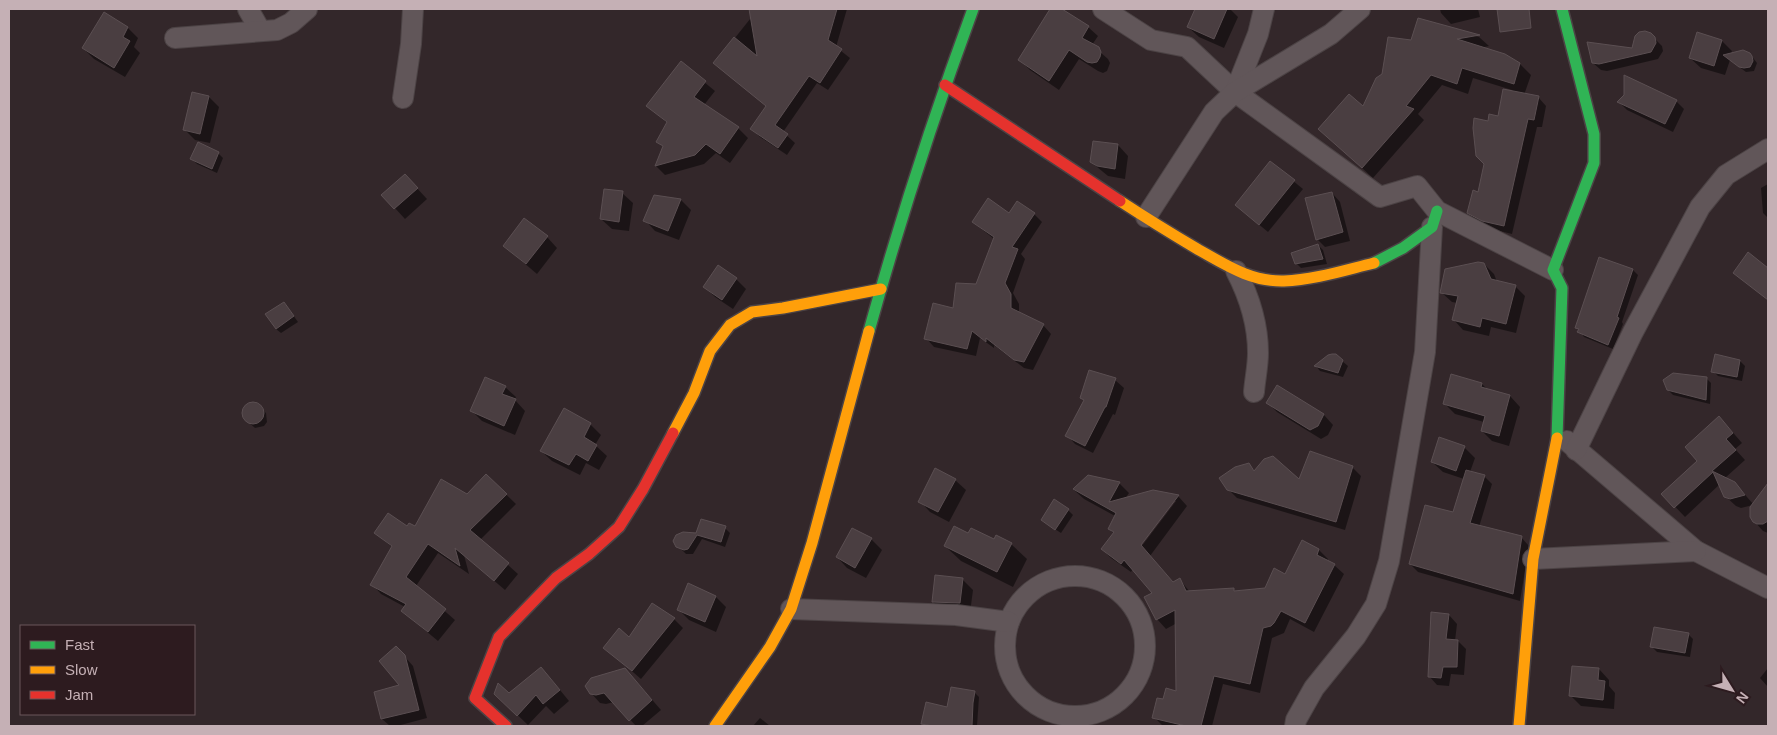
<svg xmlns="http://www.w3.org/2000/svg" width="1777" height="735" font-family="Arial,sans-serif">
	<rect width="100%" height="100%" fill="#33272a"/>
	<g fill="#0007" fill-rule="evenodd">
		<path d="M747,9H847L836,47L850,58L828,90L817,83L783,132L795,143L787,155L760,137L752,129L767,106L715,63L754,14Z"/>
		<path d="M1052,9H1060L1088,27L1098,36L1092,45L1108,59L1110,63L1107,71L1103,73L1098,71L1079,59L1059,90L1030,70L1020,60Z"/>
		<path d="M1192,9H1230L1238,17L1224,48L1199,37L1188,27L1196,10Z"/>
		<path d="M1440,9H1478L1480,17L1451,24L1441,13Z"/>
		<path d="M104,14L128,28L138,38L134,47L140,53L125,77L94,59L83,48Z"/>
		<path d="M1419,19L1479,37L1489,46L1480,48L1520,64L1531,75L1524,95L1538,97L1546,106L1542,127H1537L1512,234L1492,229L1477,221L1468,213L1479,193L1485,164L1499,117L1512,90L1473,78L1468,94L1442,85L1418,114L1424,120L1373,178L1319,129L1363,108L1383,74L1412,42Z"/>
		<path d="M1650,34L1662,46L1663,51L1658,59L1607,71L1601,70L1593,63L1633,50Z"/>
		<path d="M1698,34L1722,41L1732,51L1731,54H1750L1757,63L1754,71L1746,72L1730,60L1725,75L1701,68L1690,58Z"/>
		<path d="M681,63L715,91L704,105L738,128L748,138L730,163L716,153L704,164L665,175L656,166L664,148L658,142L667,123L648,106Z"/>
		<path d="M209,97L219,107L210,143L195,140L184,129Z"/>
		<path d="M1676,101L1684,109L1673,132L1627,110L1619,102Z"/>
		<path d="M1094,142L1118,145L1128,156L1125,179L1108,176L1091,162Z"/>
		<path d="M218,153L223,158L217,173L197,164L192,159Z"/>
		<path d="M1271,163L1303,189L1268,232L1245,213Z"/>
		<path d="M1768,184V218L1763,213L1761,188Z"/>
		<path d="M415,186L427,199L405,219L383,195Z"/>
		<path d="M622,193L633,203L629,231L612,229L601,219Z"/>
		<path d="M1332,193L1340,202L1350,241L1325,247L1317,239Z"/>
		<path d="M655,197L681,200L691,210L679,240L655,231L645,220Z"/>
		<path d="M1034,214L1042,222L1021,254L1025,259L1013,293L1019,304V313L1043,325L1051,334L1033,370L1024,368L994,345V348L980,338L976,356L934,347L926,338L977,286L994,239L973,222L1009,215Z"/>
		<path d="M547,237L557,248L537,274L504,246Z"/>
		<path d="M1318,245L1323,250L1327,264L1301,268L1296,263Z"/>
		<path d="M1600,258L1633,270L1638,275L1622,322L1623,324L1613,349L1584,337L1577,327Z"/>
		<path d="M1484,264L1494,274L1497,282L1516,287L1525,296L1516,333L1491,327L1489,336L1463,330L1454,320L1458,303L1452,302L1442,293Z"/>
		<path d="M736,279L746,289L733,309L715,297L705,287Z"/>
		<path d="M288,308L298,322L281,333L276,329Z"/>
		<path d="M1342,361L1348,366L1343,377L1320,371L1316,366Z"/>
		<path d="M1740,361L1745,366L1742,381L1718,376L1713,371Z"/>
		<path d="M1452,375L1482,384L1488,390L1510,396L1520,407L1509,446L1492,441L1482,431L1484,422L1455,414L1444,403Z"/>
		<path d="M1706,378L1711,383L1710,404L1673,395L1668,390Z"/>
		<path d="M1115,380L1124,388L1115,415L1113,414L1093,453L1075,444L1067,435L1085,402L1081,398Z"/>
		<path d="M505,387L516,397L515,400L525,411L515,435L482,421L472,411Z"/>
		<path d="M1278,387L1324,415L1333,425L1328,435L1321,439L1277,412L1268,403Z"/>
		<path d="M252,404H256L266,413L267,422L264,426L255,428L245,419L243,414L244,409Z"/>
		<path d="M590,424L601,435L595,445L607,456L599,470L586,463L580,475L552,461L541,451Z"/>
		<path d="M1729,428L1742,443L1735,449L1745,460L1725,478L1735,483L1753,504L1768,485V533L1763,531L1754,521L1753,505L1741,508L1736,506L1725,496L1720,484L1685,517L1663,494L1699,461Z"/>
		<path d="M1464,447L1475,458L1470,472L1484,476L1492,484L1479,527L1521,537L1529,546L1520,601L1418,572L1410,564L1454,513L1464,479L1443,472L1432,462Z"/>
		<path d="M1248,464L1255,471L1300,482L1352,467L1361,476L1345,530L1237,498L1228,489Z"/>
		<path d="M486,475L516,504L480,540L518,574L505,590L464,555L469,574L438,553L416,586L455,620L438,641L402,611L405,607L381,594L372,584L392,547L376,533L415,528L467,495Z"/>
		<path d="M1088,477L1120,484L1129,493L1125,499L1153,491L1178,496L1187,506L1150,556L1174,583L1180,580L1190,592L1234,590L1236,592L1265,589L1319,550L1328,559L1327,561L1334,565L1344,574L1314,632L1290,619L1284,633L1272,638L1260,693L1223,684L1212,726H1163L1154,717L1164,701L1178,693L1177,623L1166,629L1157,619L1154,593L1133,569L1131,572L1111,558L1102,549L1114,533L1109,529L1115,516L1084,499L1074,490ZM1173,501H1176L1138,551L1136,550Z"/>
		<path d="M955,480L966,490L949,522L930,512L920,501Z"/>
		<path d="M1068,510L1073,515L1061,533L1047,524Z"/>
		<path d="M725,528L730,533L725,547L702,539L693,554H686L678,546L697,535Z"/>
		<path d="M871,539L882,550L866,578L847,568L837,557Z"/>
		<path d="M994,541L1011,544L1027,559L1013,587L961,561L945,546Z"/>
		<path d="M962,579L973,590L970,613L943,612L933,602Z"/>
		<path d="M716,597L726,607L716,632L689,620L678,609Z"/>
		<path d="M652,604L674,619L683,628L641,679L605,648L630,638Z"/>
		<path d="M1449,615L1457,624L1455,641H1458L1466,649L1464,675L1451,674L1449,686L1437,685L1429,676Z"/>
		<path d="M1688,634L1693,639L1690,657L1657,652L1652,647Z"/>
		<path d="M405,657L413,666L427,718L397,726H390L382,719L376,693L401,686Z"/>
		<path d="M1768,668V687L1760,678Z"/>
		<path d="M1599,669L1609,680V686L1615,693L1614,709L1581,706L1571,696Z"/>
		<path d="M551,679L569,701L554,714L546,706L528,725L506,704L509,695Z"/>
		<path d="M634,679L661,710L642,726H636L614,702L606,704L600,703L591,693Z"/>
		<path d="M974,692L979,697L977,726H925L922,723Z"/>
		<path d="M760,718L770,726H753Z"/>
	</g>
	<g fill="#4a3e41" stroke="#5b4f52">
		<path d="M749,9H837L828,40L842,49L820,83L809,76L775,125L788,134L778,148L750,129L766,106L713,63L734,37L757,56Z"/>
		<path d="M1050,9H1062L1089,26L1082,38L1099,47L1101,52L1100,57L1097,62L1092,63L1087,62L1069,50L1049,81L1018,60Z"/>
		<path d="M1195,9H1227L1214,39L1187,27Z"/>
		<path d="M1497,9H1529L1531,28L1500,32Z"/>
		<path d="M104,12L128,27L123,37L130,41L114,68L82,48Z"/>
		<path d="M1418,18L1480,35L1457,39L1505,54L1520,63L1514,84L1462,68L1457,84L1431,75L1406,106L1414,109L1362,168L1318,129L1349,94L1363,106L1376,78L1382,74L1388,37L1411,40Z"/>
		<path d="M1645,31L1651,33L1655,37L1656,43L1651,52L1599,64L1592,63L1587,42L1632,48L1635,36L1639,32Z"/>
		<path d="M1697,32L1722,40L1714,66L1689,58Z"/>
		<path d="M1743,50L1750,53L1752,56L1753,61L1750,67L1744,68L1739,67L1723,55Z"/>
		<path d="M681,61L706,81L694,97L739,127L720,154L706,144L695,155L655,166L663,146L656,142L667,122L646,106Z"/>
		<path d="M1624,75L1677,100L1665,124L1617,102L1624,95Z"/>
		<path d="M1503,89L1539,96L1534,120L1528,119L1504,226L1482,221L1467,213L1473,190L1478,192L1484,164L1476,156L1473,128L1474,118L1488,121L1489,114L1498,116Z"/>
		<path d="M192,92L209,96L200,134L183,130Z"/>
		<path d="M1093,141L1118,144L1115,169L1097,166L1090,162Z"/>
		<path d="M198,142L219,152L212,169L190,159Z"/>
		<path d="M1270,161L1295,180L1259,225L1235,205Z"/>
		<path d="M405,174L418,188L394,209L381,195Z"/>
		<path d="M604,189L623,191L619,222L600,219Z"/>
		<path d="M1332,192L1343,232L1316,240L1305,198Z"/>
		<path d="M654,195L681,199L668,231L643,221Z"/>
		<path d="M988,198L1009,213L1017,201L1035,213L1012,247L1018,249L1005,283L1011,294V308L1044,324L1024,362L1014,360L986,338V342L972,331L967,349L924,339L933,303L953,308L956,283L976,284L994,237L972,222Z"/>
		<path d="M524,218L548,236L526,264L503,246Z"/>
		<path d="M1318,244L1323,259L1295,264L1291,253Z"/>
		<path d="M1748,252L1768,268V300L1733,273Z"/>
		<path d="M1599,257L1633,269L1617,317L1619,318L1608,345L1577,332L1579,329L1575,328Z"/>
		<path d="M1478,262L1484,263L1491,279L1516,285L1506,324L1482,318L1480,327L1452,320L1458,296L1440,293L1445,269Z"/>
		<path d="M718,265L737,278L722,300L703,287Z"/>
		<path d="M284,302L294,316L276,329L265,314Z"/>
		<path d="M1332,354H1336L1343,360L1338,373L1314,366L1328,355Z"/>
		<path d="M1715,354L1740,360L1737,377L1711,372Z"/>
		<path d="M1089,370L1116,378L1106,407H1105L1085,446L1065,436L1084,400L1080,398Z"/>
		<path d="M1673,373L1707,377L1706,400L1667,390L1663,380Z"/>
		<path d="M1451,374L1482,383L1481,387L1510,395L1499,436L1481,431L1485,416L1443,404Z"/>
		<path d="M485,377L506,386L502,394L516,399L504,426L470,411Z"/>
		<path d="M1277,385L1324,414L1318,426L1310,430L1266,403Z"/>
		<circle cx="253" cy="413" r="11"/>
		<path d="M564,408L591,423L584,437L597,445L588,461L576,454L569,465L540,451Z"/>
		<path d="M1719,416L1733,433L1726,439L1736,450L1712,471L1735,482L1745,495L1730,499L1724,497L1713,472L1674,508L1661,494L1697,461L1685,447Z"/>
		<path d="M1439,437L1465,446L1456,471L1431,462Z"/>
		<path d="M1310,451L1353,466L1336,522L1227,490L1219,478L1235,467L1249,463L1254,471L1264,459L1273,456L1299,479Z"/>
		<path d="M935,468L956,479L938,512L918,502Z"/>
		<path d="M1466,470L1485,475L1470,523L1522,536L1513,594L1409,564L1425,505L1453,512Z"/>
		<path d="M486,474L507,494L470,530L509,563L494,581L455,548L460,566L428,544L406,577L446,609L428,632L401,611L406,604L370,585L392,546L374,533L388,513L407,526L409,523L415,526L441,479L467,494Z"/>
		<path d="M1088,475L1120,482L1109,502L1153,490L1179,495L1141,545L1173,582L1180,578L1186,591L1234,588V591L1265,588L1274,568L1285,574L1302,540L1319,549L1317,555L1335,564L1305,623L1281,611L1274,623L1271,626L1263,628L1250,684L1214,676L1201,726H1186L1152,718L1157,698L1163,699L1166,688L1176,691L1175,610L1156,620L1144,597L1152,593L1124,560L1121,564L1101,549L1114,532L1108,529L1116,513L1073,489Z"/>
		<path d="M1768,483V521L1763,524H1757L1753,522L1750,517V507Z"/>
		<path d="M1054,499L1069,509L1055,530L1041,520Z"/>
		<path d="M701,519L726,526L721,542L697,535L688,549L684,550L676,547L673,541L676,535L683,532L696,533Z"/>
		<path d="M954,526L968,533L971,528L994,539L996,535L1012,543L997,572L944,546Z"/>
		<path d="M852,528L872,538L855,568L836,557Z"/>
		<path d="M935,575L963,578L960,603L932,602Z"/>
		<path d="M688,583L716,596L705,622L677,610Z"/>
		<path d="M652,603L675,618L632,671L603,648L619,628L629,637Z"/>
		<path d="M1431,612L1449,614L1446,639L1458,640L1457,667H1443L1441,678L1428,677Z"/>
		<path d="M1654,627L1689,633L1685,653L1650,647Z"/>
		<path d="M396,646L405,655L419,710L381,719L374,692L399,685L379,661Z"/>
		<path d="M1572,666L1599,668L1598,680L1605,681L1603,700L1569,696Z"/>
		<path d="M541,667L560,690L543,704L536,695L517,716L494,694L498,683L509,693Z"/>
		<path d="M625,668L652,700L629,721L604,693L596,695L590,694L585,686L591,678Z"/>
		<path d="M951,687L975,691L973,703L972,726H933L921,724L926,702L947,707Z"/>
	</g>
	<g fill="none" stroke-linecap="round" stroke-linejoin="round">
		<defs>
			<g id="street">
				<path d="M248,9L260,30"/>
				<path d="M1103,9L1151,40L1187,47L1235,92L1380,197L1417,186L1437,211L1553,270"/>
				<path d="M175,38L277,30L291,23L307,9"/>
				<path d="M1235,92L1258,34L1264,9"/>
				<path d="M403,98L411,44L413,9"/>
				<path d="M1146,217L1214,112L1235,92L1331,34L1360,9"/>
				<path d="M1236,271C1249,296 1258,324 1258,353C1258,366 1255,379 1254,392"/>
				<path d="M1567,441L1696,551L1768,588"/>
				<path d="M1576,450L1633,332L1700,207L1726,175L1768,149"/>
				<path d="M1533,559L1696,551"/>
				<circle cx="1075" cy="646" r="70"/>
				<path d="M791,609L956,615L1009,622"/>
				<path d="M1295,726L1296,720L1314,688L1356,636L1376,604L1389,561L1425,352L1432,227"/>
			</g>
			<g id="fast">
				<path d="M1374,263L1403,248L1432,227L1437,211"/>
				<path d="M869,331C899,223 934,115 973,9"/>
				<path d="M1557,438L1562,288L1553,270L1594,163V134L1562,9"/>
			</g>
			<g id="slow">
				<path d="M1120,201C1146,218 1172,234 1199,250C1226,265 1251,282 1284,281C1314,280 1345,270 1374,263"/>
				<path d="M673,433L694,393L710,351L730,325L752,312L783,308L881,289"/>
				<path d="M715,726L770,647L791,609L812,543L869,331"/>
				<path d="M1519,726L1533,559L1557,438"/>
			</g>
			<g id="jam">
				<path d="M945,85L1120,201"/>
				<path d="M506,726L475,698L499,637L556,578L589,554L619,527L643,489L673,433"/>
			</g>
		</defs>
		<use href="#street" stroke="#4c4345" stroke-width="22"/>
		<use href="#fast" stroke="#4c4345" stroke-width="14"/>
		<use href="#slow" stroke="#4c4345" stroke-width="14"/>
		<use href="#jam" stroke="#4c4345" stroke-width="14"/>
		<use href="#street" stroke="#615659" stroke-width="20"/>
		<use href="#fast" stroke="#30b455" stroke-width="11"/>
		<use href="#slow" stroke="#ff9f0a" stroke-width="11"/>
		<use href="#jam" stroke="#e5322d" stroke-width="11"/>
	</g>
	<rect width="1777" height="735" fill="none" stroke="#c5b0b5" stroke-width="20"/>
	<rect x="20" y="625" width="175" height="90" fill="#2d1b1f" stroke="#6a575b"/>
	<rect x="30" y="641" width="25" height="8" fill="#30b455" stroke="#6a575b"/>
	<text x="65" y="650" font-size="15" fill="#c5b0b5">Fast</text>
	<rect x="30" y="666" width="25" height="8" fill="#ff9f0a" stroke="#6a575b"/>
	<text x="65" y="675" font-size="15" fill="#c5b0b5">Slow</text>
	<rect x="30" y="691" width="25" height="8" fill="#e5322d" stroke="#6a575b"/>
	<text x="65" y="700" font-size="15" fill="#c5b0b5">Jam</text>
	<g transform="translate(1732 690) rotate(127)" stroke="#2d1b1f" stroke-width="4" paint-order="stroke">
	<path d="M0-4L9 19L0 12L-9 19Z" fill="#c5b0b5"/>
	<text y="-8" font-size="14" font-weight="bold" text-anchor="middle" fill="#c5b0b5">N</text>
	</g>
</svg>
